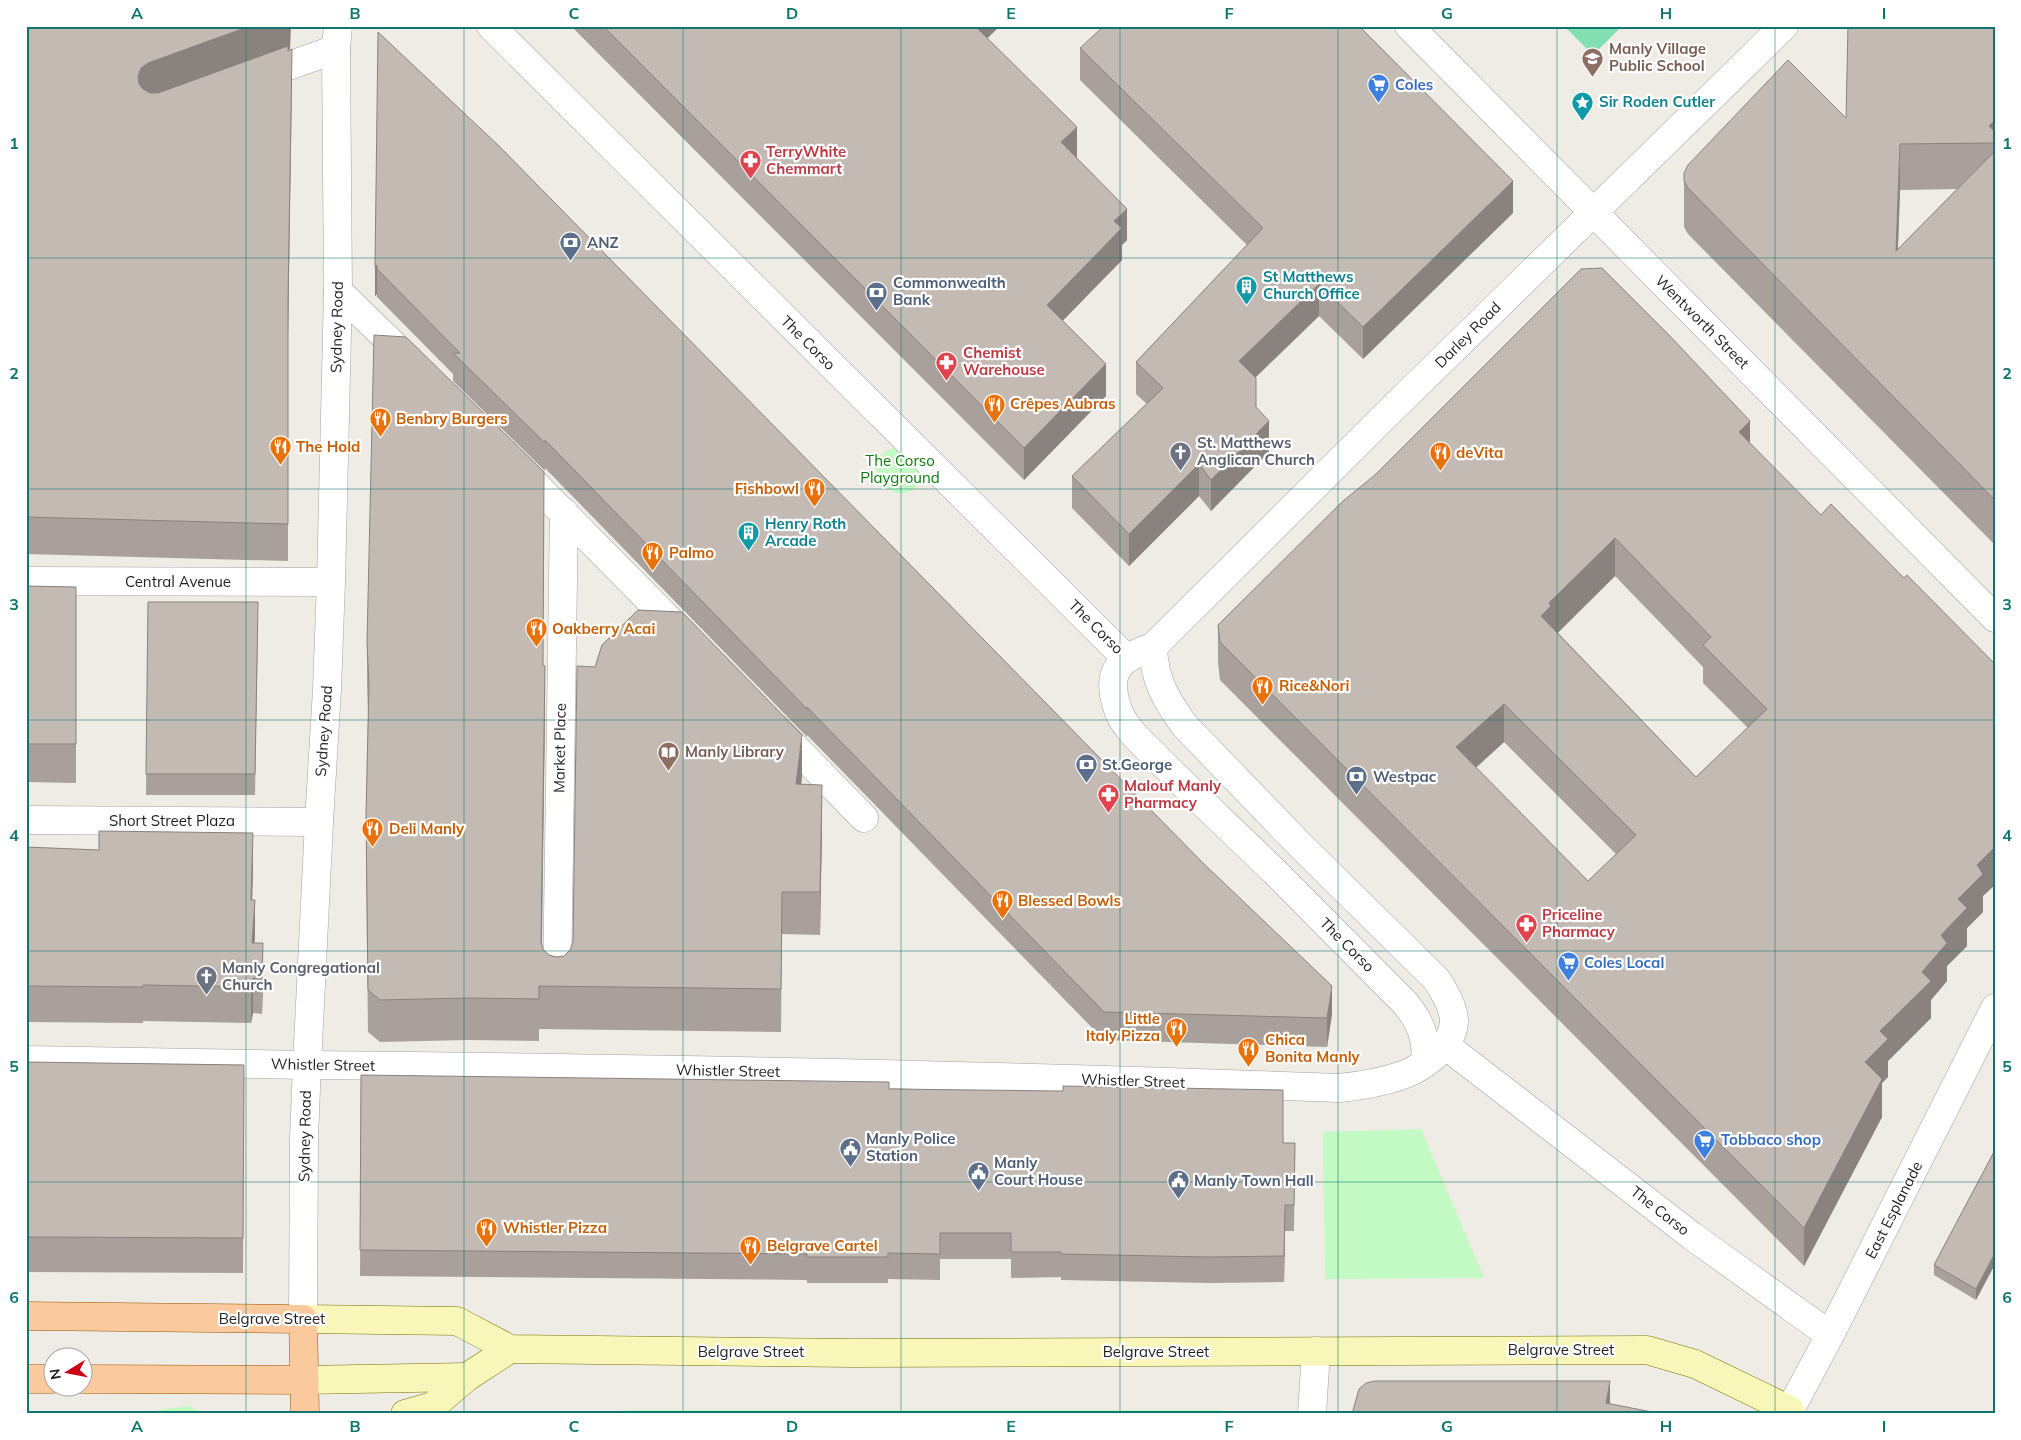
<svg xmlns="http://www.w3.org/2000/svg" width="2021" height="1440" font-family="Mulish,sans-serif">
	<rect width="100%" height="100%" fill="#efebe5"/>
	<g fill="#c3f9c2">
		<path d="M898,447L923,472C908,527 843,460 898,447Z"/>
		<path d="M1421,1129L1484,1278L1325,1279L1323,1132Z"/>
		<path d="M189,1406L203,1414H154L157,1410Z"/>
		<path d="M628,1410H1220L1223,1414H595Z"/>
	</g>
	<path fill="#83deb1" d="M1564,26H1622L1593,55Z"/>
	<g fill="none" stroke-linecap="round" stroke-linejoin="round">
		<defs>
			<g id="pedestrian">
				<path d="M491,26L1126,658"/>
				<path d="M257,77L336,49"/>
				<path d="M338,291L410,361"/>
				<path d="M518,467L688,639"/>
				<path d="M776,728L864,818"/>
				<path d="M26,820L319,822"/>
				<path d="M557,984L564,512"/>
				<path d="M1445,1045L1692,1236L1830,1335"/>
				<path d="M307,1065L319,822L327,689L331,582L338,291L336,49L338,26"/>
			</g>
			<g id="minor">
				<path d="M26,581L331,582"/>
				<path d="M26,1060L307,1065"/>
				<path d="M1312,1414L1316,1351"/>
			</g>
			<g id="tertiary">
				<path d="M1409,26L1995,618"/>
				<path d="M1425,1063C1428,1039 1420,1020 1404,1002C1361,959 1319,916 1276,873C1237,835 1197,798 1159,760C1145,745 1123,728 1117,707C1105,669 1121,658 1153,647L1387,414L1784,26"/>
				<path d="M303,1319L304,1138L307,1065C651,1068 995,1075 1339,1088C1360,1086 1383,1082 1403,1075C1424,1067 1453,1046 1454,1022C1454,1007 1444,992 1437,980L1299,844L1185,726C1166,700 1154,680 1153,647"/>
				<path d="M1790,1410L1830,1335L1995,1008"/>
			</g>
			<g id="secondary">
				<path d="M303,1319L457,1321L510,1349L853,1353L1647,1350L1695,1364L1790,1410L1788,1414"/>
				<path d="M304,1380L467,1377"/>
				<path d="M405,1414L433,1406L467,1377L510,1349"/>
			</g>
			<g id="primary">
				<path d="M26,1316L303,1319L305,1414"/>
				<path d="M26,1379H52"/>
				<path d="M82,1379L304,1380"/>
			</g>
		</defs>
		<use href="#pedestrian" stroke="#a3a3a3" stroke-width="29"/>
		<use href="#minor" stroke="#a3a3a3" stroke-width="29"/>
		<use href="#tertiary" stroke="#a3a3a3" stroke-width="29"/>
		<use href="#secondary" stroke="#757606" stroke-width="29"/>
		<use href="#primary" stroke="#985601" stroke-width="29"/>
		<use href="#pedestrian" stroke="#fff" stroke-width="28"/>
		<use href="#minor" stroke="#fff" stroke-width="28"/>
		<use href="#tertiary" stroke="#fff" stroke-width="28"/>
		<use href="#secondary" stroke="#f9f6b9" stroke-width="28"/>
		<use href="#primary" stroke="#fbc99e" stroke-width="28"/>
	</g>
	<g fill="#a9a09b" fill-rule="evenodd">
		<path d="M26,26L290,49L288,50L292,86L288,338V561L26,554Z"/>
		<path d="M571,26H1000L987,38L1077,158L1127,240L1122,245V260L1062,321L1106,396L1024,480Z"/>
		<path d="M1995,26V545L1688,234L1684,227V181L1846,118ZM1957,189L1898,249L1900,190Z"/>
		<path d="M1080,48L1513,213L1363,359L1319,316L1256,377V408L1269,452L1211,511L1199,496L1129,566L1072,508V476L1147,404L1136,394V362L1247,245L1080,80Z"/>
		<path d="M375,267L1332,1014L1327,1047L1104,1040L807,735V737L545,468V471L453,381V374L377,297V294L375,296Z"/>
		<path d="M1750,443L1983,896V912L1967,928V946L1947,966V981L1931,1000V1018L1888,1061V1077L1882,1083V1117L1804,1266L1220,680L1218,663V625ZM1615,576L1703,667V683L1748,728L1696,777L1558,633ZM1504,742L1616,854L1588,881L1476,768Z"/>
		<path d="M26,586L76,587V783L26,782Z"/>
		<path d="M148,602L258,623L255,795H146Z"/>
		<path d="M367,643L544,665L545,708L542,944L543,949L549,955L556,957L564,956L802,777L801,784L822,827L820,935L782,934L781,1032L539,1029V1041L467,1040L380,1042L368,1032L366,858V815L368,713L367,685Z"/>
		<path d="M26,847L253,869L252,900L255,936L254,943L263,979L262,1014L253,1013L251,1023L143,1021V1023L26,1022Z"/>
		<path d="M26,1062L244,1065L243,1273L26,1272Z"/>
		<path d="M361,1075L889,1089L1283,1143H1295L1294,1231H1285L1284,1282L1209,1283L1061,1280V1277L1011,1278V1259H940V1280L888,1279V1283H807V1280L360,1276Z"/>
		<path d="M1995,1150V1264L1976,1300L1934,1275V1265Z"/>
	</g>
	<g fill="#89827e">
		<path d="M250,26H291L290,49L141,105L138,76L141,68L148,63Z"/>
		<path d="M971,26H1000L971,54Z"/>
		<path d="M292,49L288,338V561V301Z"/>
		<path d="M1995,120V143L1989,126Z"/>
		<path d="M1077,127V159L1061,142Z"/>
		<path d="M1900,144V190L1896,296V251Z"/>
		<path d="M1513,181V213L1363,359V327Z"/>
		<path d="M1127,209V240L1122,245V260L1047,337V305L1114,221Z"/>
		<path d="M377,265V294L375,296V267Z"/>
		<path d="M1319,284V316L1239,393V361Z"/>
		<path d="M1106,364V396L1024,480V448Z"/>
		<path d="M1269,421V452L1211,511V480Z"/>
		<path d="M1750,421V459L1739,432Z"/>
		<path d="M1199,464V496L1129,566V534Z"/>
		<path d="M1615,538V576L1551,639L1541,616L1549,603Z"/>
		<path d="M545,666V708L541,984V942Z"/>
		<path d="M1504,704V742L1456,785V747Z"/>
		<path d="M802,735V777L796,827V784Z"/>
		<path d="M822,785V827L820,935V892Z"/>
		<path d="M1995,826V885L1983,896V912L1967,928V946L1947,966V981L1931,1000V1018L1888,1061V1077L1882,1083V1117L1804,1266V1228L1865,1062L1880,1031L1922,972L1958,899L1977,865L1993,828Z"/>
		<path d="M253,833V869L251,936V900Z"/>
		<path d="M255,900V936L252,979V943Z"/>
		<path d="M263,943V979L262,1014V979Z"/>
		<path d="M253,978V1013L251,1023V987Z"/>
		<path d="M1332,986V1014L1327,1047V1018Z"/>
		<path d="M1285,1205V1231L1284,1282V1256Z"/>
		<path d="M1995,1253V1264L1976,1300V1289Z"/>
		<path d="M1610,1381V1414L1606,1403Z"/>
	</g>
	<g fill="#c4bab4" stroke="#89827e" fill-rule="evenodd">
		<path d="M26,26H250L148,63L141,68L138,76L139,84L143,89L150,93H158L288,46V51L292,49L288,301V524L26,517Z"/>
		<path d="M603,26H975L1077,127L1061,142L1127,209L1114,221L1122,228L1047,305L1106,364L1024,448Z"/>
		<path d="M1104,26H1359L1513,181L1363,327L1319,284L1239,361L1256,378V407L1269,421L1211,480L1199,464L1129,534L1072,476L1163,388L1136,362L1263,228L1080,48Z"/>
		<path d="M1848,26H1995V120L1989,126L1995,132V143L1900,144L1896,251L1995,151V500L1688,188L1684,181V173L1688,165L1788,60L1846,118Z"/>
		<path d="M378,32L499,146L1203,863L1332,986L1327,1018L1104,1012L807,707V709L545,440V443L453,353H460L377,269V265L375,267Z"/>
		<path d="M1602,268L1668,334L1750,421L1739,432L1821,515L1831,504L1904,578L1907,575L1995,664V826L1993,828L1995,829V847L1977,865L1983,874L1958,899L1967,908L1941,935L1947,943L1922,972L1931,981L1880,1031L1888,1039L1865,1062L1882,1079L1804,1228L1220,642L1218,625L1343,501L1375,475L1581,269ZM1615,538L1711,637L1703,645L1767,709L1696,777L1541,616L1551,606L1549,603ZM1504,704L1636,835L1588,881L1456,747Z"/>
		<path d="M374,335L406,337L544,472L543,665L545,666L541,942L543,949L549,955L556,957L564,956L570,950L573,942L577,666L595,667L602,645L638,610L682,612L802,735L796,784L822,785L820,892H782L781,989L539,986V999L467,998L380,1000L368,990L366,815L369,685L367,643Z"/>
		<path d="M26,586L76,587V744H26Z"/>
		<path d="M148,602H258L255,774H146Z"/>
		<path d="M99,831L253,833L251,900H255L252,943H263L262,979L253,978L251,987L143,985V987L26,986V847L99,850Z"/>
		<path d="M26,1062L244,1065L243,1238L26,1237Z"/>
		<path d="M361,1075L889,1082V1089L1063,1091V1086L1283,1090V1143H1295L1294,1205H1285L1284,1256L1209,1257L1061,1254V1252H1011V1233H940V1254L888,1253V1257H807V1254L360,1250Z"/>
		<path d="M1995,1150V1253L1976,1289L1934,1265Z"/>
		<path d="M1375,1381H1610L1606,1403L1662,1414H1352L1359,1389L1366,1383Z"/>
	</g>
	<path fill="none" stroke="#0f766e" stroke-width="1" stroke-opacity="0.55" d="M246,26V1414M464,26V1414M683,26V1414M901,26V1414M1120,26V1414M1338,26V1414M1557,26V1414M1775,26V1414M26,258H1995M26,489H1995M26,720H1995M26,951H1995M26,1182H1995"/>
	<defs>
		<symbol id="school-pin" viewBox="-11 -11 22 30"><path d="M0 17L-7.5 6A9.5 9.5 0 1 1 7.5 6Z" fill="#8d6e63" stroke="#fff"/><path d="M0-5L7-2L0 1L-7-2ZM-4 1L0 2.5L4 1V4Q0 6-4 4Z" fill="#fff"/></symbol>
		<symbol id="supermarket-pin" viewBox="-11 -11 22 30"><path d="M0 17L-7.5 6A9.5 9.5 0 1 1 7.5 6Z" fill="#3f7fe0" stroke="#fff"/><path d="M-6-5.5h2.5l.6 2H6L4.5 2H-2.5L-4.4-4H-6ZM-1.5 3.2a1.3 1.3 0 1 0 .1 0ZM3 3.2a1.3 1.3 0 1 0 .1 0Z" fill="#fff"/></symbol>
		<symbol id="sight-pin" viewBox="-11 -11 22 30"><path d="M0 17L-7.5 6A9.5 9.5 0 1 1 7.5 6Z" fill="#0f9aa8" stroke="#fff"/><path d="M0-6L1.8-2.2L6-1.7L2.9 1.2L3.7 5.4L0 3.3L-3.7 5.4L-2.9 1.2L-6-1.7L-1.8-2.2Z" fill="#fff"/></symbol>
		<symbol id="pharmacy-pin" viewBox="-11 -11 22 30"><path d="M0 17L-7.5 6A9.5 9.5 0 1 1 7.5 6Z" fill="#e0444e" stroke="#fff"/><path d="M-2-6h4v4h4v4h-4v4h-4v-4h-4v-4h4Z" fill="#fff"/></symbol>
		<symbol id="bank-pin" viewBox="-11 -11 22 30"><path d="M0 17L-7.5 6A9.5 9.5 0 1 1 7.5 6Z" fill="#5c6f8a" stroke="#fff"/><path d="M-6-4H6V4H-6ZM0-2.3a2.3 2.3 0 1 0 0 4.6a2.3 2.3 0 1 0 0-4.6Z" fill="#fff"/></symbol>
		<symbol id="building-pin" viewBox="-11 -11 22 30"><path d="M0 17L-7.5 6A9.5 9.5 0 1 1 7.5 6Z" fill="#0f9aa8" stroke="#fff"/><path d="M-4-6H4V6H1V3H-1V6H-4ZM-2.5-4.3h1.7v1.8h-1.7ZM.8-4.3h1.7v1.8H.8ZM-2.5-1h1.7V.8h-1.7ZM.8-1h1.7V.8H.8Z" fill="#fff"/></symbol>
		<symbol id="restaurant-pin" viewBox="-11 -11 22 30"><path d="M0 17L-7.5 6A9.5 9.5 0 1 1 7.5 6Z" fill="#e8710a" stroke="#fff"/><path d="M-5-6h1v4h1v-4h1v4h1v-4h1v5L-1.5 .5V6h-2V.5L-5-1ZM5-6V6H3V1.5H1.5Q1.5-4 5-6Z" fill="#fff"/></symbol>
		<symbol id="church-pin" viewBox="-11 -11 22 30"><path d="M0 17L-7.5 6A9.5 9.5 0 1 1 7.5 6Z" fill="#6b7280" stroke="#fff"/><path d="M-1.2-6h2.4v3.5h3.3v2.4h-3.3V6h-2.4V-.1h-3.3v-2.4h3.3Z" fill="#fff"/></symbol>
		<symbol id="library-pin" viewBox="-11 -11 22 30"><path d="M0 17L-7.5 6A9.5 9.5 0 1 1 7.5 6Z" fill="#8d6e63" stroke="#fff"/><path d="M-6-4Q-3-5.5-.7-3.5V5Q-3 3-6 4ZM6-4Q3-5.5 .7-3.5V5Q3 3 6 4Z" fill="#fff"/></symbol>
		<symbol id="civic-pin" viewBox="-11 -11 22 30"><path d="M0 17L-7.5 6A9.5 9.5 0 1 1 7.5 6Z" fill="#5c6f8a" stroke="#fff"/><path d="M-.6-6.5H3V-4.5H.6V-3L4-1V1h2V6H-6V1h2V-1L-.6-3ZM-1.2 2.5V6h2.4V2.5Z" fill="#fff"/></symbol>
	</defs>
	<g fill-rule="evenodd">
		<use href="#school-pin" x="1580" y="46" width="25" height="34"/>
		<use href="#supermarket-pin" x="1366" y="72" width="25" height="34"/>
		<use href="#sight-pin" x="1570" y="90" width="25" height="34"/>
		<use href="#pharmacy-pin" x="738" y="148" width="25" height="34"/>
		<use href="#bank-pin" x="558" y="230" width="25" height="34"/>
		<use href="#building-pin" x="1234" y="274" width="25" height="34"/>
		<use href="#bank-pin" x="864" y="280" width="25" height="34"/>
		<use href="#pharmacy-pin" x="934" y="350" width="25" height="34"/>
		<use href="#restaurant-pin" x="982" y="392" width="25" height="34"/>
		<use href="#restaurant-pin" x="368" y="406" width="25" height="34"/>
		<use href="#restaurant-pin" x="268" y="434" width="25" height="34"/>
		<use href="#church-pin" x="1168" y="440" width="25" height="34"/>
		<use href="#restaurant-pin" x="1428" y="440" width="25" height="34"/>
		<use href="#restaurant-pin" x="802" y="476" width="25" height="34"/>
		<use href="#building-pin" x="736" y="520" width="25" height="34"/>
		<use href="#restaurant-pin" x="640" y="540" width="25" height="34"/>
		<use href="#restaurant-pin" x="524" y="616" width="25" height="34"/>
		<use href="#restaurant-pin" x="1250" y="674" width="25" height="34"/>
		<use href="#library-pin" x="656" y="740" width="25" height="34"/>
		<use href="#bank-pin" x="1074" y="752" width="25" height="34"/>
		<use href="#bank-pin" x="1344" y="764" width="25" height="34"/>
		<use href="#pharmacy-pin" x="1096" y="782" width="25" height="34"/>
		<use href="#restaurant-pin" x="360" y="816" width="25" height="34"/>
		<use href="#restaurant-pin" x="990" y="888" width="25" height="34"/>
		<use href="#pharmacy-pin" x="1514" y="912" width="25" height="34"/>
		<use href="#supermarket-pin" x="1556" y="950" width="25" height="34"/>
		<use href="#church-pin" x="194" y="964" width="25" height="34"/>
		<use href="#restaurant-pin" x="1164" y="1016" width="25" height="34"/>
		<use href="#restaurant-pin" x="1236" y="1036" width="25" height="34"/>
		<use href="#supermarket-pin" x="1692" y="1128" width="25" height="34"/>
		<use href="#civic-pin" x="838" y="1136" width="25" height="34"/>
		<use href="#civic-pin" x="966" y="1160" width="25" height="34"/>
		<use href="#civic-pin" x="1166" y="1168" width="25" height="34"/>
		<use href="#restaurant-pin" x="474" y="1216" width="25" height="34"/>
		<use href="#restaurant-pin" x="738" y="1234" width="25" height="34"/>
	</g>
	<g text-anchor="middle" stroke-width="4.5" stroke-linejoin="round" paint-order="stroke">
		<g font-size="15" font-weight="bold" fill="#785e54" stroke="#fff" text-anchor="start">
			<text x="1609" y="54">Manly Village<tspan x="1609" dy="17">Public School</tspan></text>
			<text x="685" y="757">Manly Library</text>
		</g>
		<g font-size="15" font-weight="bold" fill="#366cbe" stroke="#fff" text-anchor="start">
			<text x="1395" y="90">Coles</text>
			<text x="1584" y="968">Coles Local</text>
			<text x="1721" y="1145">Tobbaco shop</text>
		</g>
		<g font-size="15" font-weight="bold" fill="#0d838f" stroke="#fff" text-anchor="start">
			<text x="1599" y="107">Sir Roden Cutler</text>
			<text x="1263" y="282">St Matthews<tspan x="1263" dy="17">Church Office</tspan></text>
			<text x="765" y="529">Henry Roth<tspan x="765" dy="17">Arcade</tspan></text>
		</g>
		<g font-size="15" font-weight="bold" fill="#be3a42" stroke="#fff" text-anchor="start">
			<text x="766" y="157">TerryWhite<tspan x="766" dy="17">Chemmart</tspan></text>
			<text x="963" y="358">Chemist<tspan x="963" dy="17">Warehouse</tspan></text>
			<text x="1124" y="791">Malouf Manly<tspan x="1124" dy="17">Pharmacy</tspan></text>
			<text x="1542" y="920">Priceline<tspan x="1542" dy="17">Pharmacy</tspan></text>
		</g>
		<g font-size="15" font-weight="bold" fill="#4e5e75" stroke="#fff" text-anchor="start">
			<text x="587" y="248">ANZ</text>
			<text x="893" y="288">Commonwealth<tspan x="893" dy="17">Bank</tspan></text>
			<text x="1102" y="770">St.George</text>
			<text x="1373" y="782">Westpac</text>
			<text x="866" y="1144">Manly Police<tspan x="866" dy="17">Station</tspan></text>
			<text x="994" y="1168">Manly<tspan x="994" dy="17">Court House</tspan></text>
			<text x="1194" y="1186">Manly Town Hall</text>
		</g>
		<g font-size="15" fill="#1f1f1f" stroke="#fff">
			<text transform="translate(1702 322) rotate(45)" y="5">Wentworth Street</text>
			<text transform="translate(337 327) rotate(-89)" y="5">Sydney Road</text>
			<text transform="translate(1468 335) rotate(-45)" y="5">Darley Road</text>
			<text transform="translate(808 343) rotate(45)" y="5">The Corso</text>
			<text x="178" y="587">Central Avenue</text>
			<text transform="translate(1096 627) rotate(45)" y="5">The Corso</text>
			<text transform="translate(324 731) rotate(-86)" y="5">Sydney Road</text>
			<text transform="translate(560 748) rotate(-89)" y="5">Market Place</text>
			<text x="172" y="826">Short Street Plaza</text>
			<text transform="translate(1347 945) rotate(45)" y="5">The Corso</text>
			<text transform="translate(323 1065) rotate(1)" y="5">Whistler Street</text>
			<text transform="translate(728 1071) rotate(1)" y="5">Whistler Street</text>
			<text transform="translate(1133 1081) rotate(2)" y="5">Whistler Street</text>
			<text transform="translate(305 1136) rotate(-89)" y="5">Sydney Road</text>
			<text transform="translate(1894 1210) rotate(-63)" y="5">East Esplanade</text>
			<text transform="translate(1660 1211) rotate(38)" y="5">The Corso</text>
			<text x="272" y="1324">Belgrave Street</text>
			<text x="1561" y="1355">Belgrave Street</text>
			<text x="751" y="1357">Belgrave Street</text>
			<text x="1156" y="1357">Belgrave Street</text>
		</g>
		<g font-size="15" font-weight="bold" fill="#c56008" stroke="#fff" text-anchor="start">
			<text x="1010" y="409">Crêpes Aubras</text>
			<text x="396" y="424">Benbry Burgers</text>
			<text x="296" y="452">The Hold</text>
			<text x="1456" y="458">deVita</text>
			<text x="799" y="494" text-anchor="end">Fishbowl</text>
			<text x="669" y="558">Palmo</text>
			<text x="552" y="634">Oakberry Acai</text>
			<text x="1279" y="691">Rice&amp;Nori</text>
			<text x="389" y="834">Deli Manly</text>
			<text x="1018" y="906">Blessed Bowls</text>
			<text x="1160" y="1024" text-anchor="end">Little<tspan x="1160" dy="17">Italy Pizza</tspan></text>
			<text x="1265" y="1045">Chica<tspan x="1265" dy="17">Bonita Manly</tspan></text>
			<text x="503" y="1233">Whistler Pizza</text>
			<text x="767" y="1251">Belgrave Cartel</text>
		</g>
		<g font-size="15" font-weight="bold" fill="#5b616d" stroke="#fff" text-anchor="start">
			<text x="1197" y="448">St. Matthews<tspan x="1197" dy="17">Anglican Church</tspan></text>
			<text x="222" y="973">Manly Congregational<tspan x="222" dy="17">Church</tspan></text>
		</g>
		<g font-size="15" fill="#0e7d0c" stroke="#fff">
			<text x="900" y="466">The Corso<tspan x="900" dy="17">Playground</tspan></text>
		</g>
	</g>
	<rect width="2021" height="1440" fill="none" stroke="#ffffff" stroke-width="55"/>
	<g transform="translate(68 1372) rotate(260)"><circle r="24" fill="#ffffff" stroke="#a5a5a5"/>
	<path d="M0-4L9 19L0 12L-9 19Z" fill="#cc0116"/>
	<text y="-8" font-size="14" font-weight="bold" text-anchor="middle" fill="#1f1f1f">N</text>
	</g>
	<rect x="28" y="28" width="1966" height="1384" fill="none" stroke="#0f766e" stroke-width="2"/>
	<g font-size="16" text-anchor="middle" font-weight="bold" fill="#0f766e">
		<text x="137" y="19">A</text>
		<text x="355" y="19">B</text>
		<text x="574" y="19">C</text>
		<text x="792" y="19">D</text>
		<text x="1011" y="19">E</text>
		<text x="1229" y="19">F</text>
		<text x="1447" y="19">G</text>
		<text x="1666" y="19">H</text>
		<text x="1884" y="19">I</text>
		<text x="14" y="149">1</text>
		<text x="2007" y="149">1</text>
		<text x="14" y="379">2</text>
		<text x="2007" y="379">2</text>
		<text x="14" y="610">3</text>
		<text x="2007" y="610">3</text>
		<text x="14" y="841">4</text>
		<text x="2007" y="841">4</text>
		<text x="14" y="1072">5</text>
		<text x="2007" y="1072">5</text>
		<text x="14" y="1303">6</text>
		<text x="2007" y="1303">6</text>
		<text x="137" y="1432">A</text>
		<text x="355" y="1432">B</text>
		<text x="574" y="1432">C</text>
		<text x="792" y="1432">D</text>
		<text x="1011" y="1432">E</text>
		<text x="1229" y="1432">F</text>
		<text x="1447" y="1432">G</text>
		<text x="1666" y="1432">H</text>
		<text x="1884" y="1432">I</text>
	</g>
</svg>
